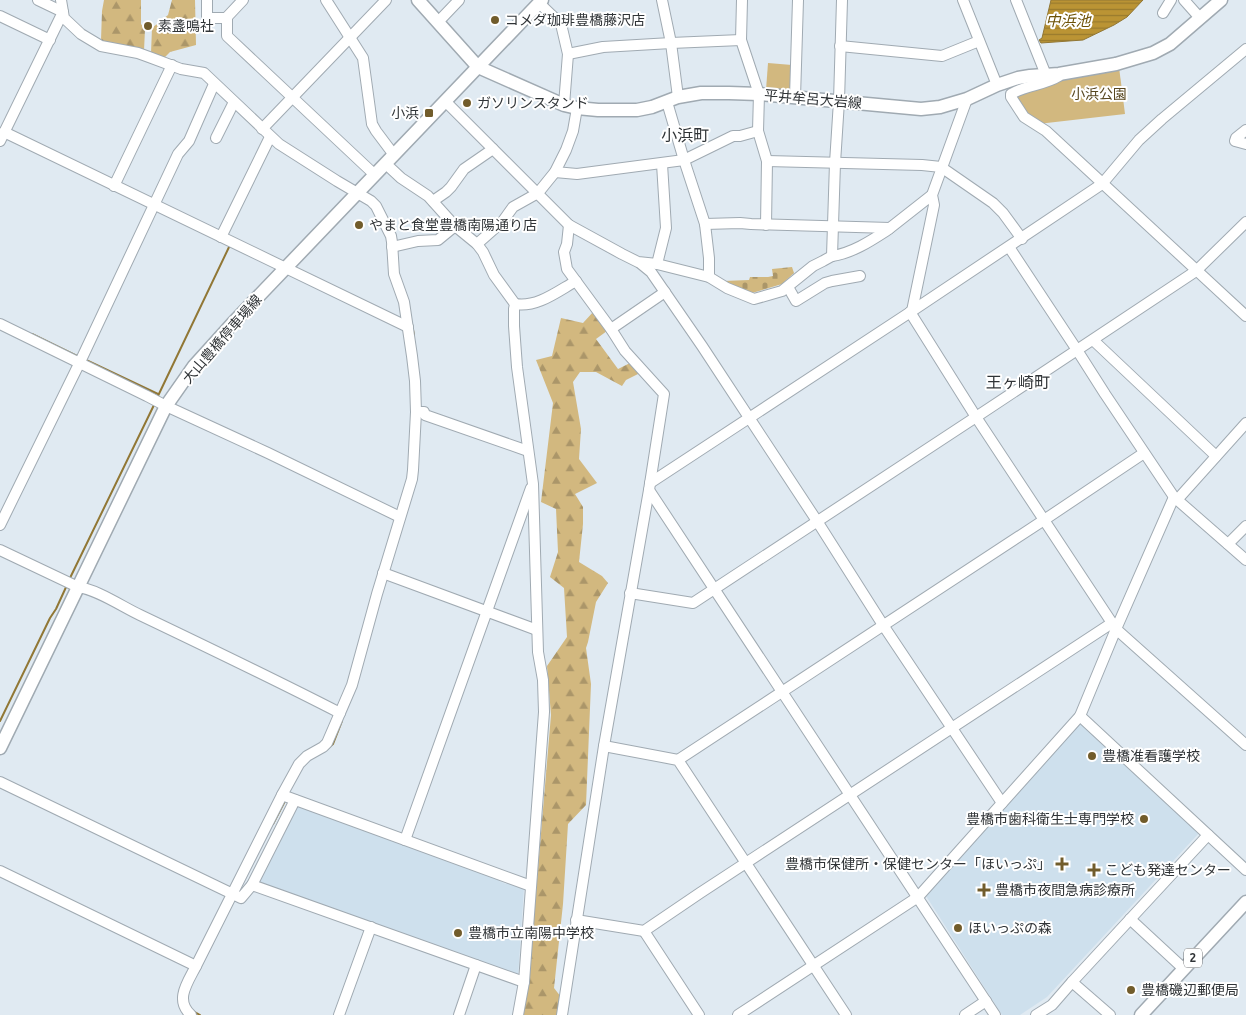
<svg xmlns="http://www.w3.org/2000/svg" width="1246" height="1015" font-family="Ubuntu,'Noto Sans JP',sans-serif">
	<defs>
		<pattern id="forest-firs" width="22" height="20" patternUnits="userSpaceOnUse" patternTransform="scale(1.25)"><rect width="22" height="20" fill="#d2b87f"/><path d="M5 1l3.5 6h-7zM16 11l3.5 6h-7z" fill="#ab9669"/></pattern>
		<pattern id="cemetery-stones" width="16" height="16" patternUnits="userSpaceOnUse" patternTransform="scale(1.25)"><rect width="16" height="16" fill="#d2b87f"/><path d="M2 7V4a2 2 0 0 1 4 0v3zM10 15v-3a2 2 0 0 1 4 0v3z" fill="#ab9669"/></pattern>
		<pattern id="water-rules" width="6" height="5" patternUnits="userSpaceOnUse" patternTransform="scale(1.25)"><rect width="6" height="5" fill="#bb9434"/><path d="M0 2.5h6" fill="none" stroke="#987a2d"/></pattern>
	</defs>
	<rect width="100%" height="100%" fill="#e0eaf2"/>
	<g fill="#cee0ed">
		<path d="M1079,725H1083L1200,832L1047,997L1020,1015H1002L926,896Z"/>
		<path d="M297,804L500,879L499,881L506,884L507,882L524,888L518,977L257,882Z"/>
	</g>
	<g fill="url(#forest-firs)">
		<path d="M104,0H141V24L145,29L144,51L106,43L101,40L102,11Z"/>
		<path d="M172,0H195L196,45L170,52L164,58L151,53L152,28L168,15Z"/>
		<path d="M594,311L607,331L596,339L618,369L630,363L640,373L626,380L622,386L596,372H580L573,382L581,429L579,459L597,483L575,494L583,507V524L579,562L602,576L608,583L596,602L588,642L586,648L591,684L586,805L568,824L563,904L554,988L561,997L559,1015H522L528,987L551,715L547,666L567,637L564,588L550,577L558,552L556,509L541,502L553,403L536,360L552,356L561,318L583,323Z"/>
	</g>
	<path fill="url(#cemetery-stones)" d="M792,267L794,273L782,284L752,293L730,286L723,281L749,280L750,277H768L773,276L772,269Z"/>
	<g fill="#d2b87f">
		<path d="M768,63L792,65L791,91L766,90Z"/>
		<path d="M1119,67L1125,114L1038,124L1025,116L1014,95L1054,80Z"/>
	</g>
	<path fill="url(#water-rules)" stroke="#917735" d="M1051,0H1143L1127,17L1114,25L1083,40L1041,43L1039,40L1042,38Z"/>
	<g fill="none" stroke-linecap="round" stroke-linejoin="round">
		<g stroke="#917735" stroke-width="2">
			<path d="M412,325L414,335"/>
			<path d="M32,334L79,357"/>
			<path d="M86,360L158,394"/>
			<path d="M157,398L230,245"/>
			<path d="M70,578L154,405"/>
			<path d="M0,721L50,618L56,609L67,585"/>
			<path d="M327,749L333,744L342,721"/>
			<path d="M273,824L286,799"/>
			<path d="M193,1011L200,1015"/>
		</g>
		<defs>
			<g id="minor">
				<path d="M61,0L64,18L81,34L101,46L138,53L149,57L181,69L204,73L279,144L337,181L371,201L376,206L391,236L392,242L394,274L404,302L412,356L415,381L416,412L413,470L412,479L377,594L352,685L327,743L323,747L307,756L299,764L282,795L196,966C188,982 174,1000 191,1015"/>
				<path d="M207,0V18H227"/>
				<path d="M243,0L227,17V36L375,175"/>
				<path d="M326,0L363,58L372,124L376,131L394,155"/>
				<path d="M662,0L671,43L678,97"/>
				<path d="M742,0L741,40L759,94L758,131L767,161L766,225"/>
				<path d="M963,0L997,85"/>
				<path d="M1016,0L1046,75"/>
				<path d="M1184,0L1200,18"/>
				<path d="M539,3L561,24L568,54L564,105"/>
				<path d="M1163,13L1171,0"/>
				<path d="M0,16L50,40"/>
				<path d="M438,22L459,0"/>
				<path d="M840,46L942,56L979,41"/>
				<path d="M568,54L603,47L671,43L741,40"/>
				<path d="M1059,76C1045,85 1026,85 1011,94V97L1024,117L1046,131L1246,316"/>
				<path d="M795,97L798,0"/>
				<path d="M446,102L569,225L622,254L638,262L657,264L709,277L727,288L754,299L782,291L813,266L823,261L832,256L835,163L839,101L842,0"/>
				<path d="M667,102L684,160L705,224L709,258V277"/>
				<path d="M262,129L386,0"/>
				<path d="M1246,130L1236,138L1235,141L1246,144"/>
				<path d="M4,132L408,327"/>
				<path d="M216,138L234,102"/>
				<path d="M0,141L63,12L38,0"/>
				<path d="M767,161L922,165L941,167L993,203L1003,213L1022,239"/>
				<path d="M386,164L401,178L428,196L455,226L477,244L483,252L494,275L515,304L514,309V326L517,367L533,484L538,652L543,680L544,712L524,982L518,1015"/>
				<path d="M555,172L577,174L684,160L733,136H740L758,131"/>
				<path d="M114,186L172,65"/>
				<path d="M433,201L446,192L451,187L464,169L493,149"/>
				<path d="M705,224L740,223L751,224L890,228L932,195"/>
				<path d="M221,237L270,137"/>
				<path d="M477,244L503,221L513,207L538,193L555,172L566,150L573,131L577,108"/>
				<path d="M392,247L418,241L438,240L455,226"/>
				<path d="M1009,247L1077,350L1105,394L1174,497L1246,560"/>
				<path d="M832,256C853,253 872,240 889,229"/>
				<path d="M640,263L651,272L702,346L817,521L883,625L1002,803"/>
				<path d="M657,264L666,228L662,164"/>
				<path d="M788,287L796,301L825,283L832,281L860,276"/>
				<path d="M515,304C537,308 558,291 576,281"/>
				<path d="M912,311L934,205L932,195L967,99"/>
				<path d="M910,312L976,417L1116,629L1246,745"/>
				<path d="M0,324L147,396L166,406L268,453L400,517"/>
				<path d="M611,329L665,292"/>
				<path d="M1093,340L1216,456"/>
				<path d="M416,412H424L425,415L528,451"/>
				<path d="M650,483L912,311L1102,184L1139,140L1162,119L1246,49"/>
				<path d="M649,490L995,1015"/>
				<path d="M1177,500L1246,423"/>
				<path d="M0,525L80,362L178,154L189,141L214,84"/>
				<path d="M1228,544L1246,526"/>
				<path d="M0,550L78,587C96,589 123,607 140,615C207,647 274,679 340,713"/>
				<path d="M383,573L537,630"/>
				<path d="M630,593L693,603L976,417L1196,271L1246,222"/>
				<path d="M1080,716L1246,870"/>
				<path d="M604,746L678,760L846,1015"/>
				<path d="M678,760L1044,520L1144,453"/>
				<path d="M0,782L241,898L252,885L524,982"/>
				<path d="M282,795L531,886"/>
				<path d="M405,840L531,488"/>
				<path d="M0,871L196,966"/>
				<path d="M252,885L295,800"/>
				<path d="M1130,919L1184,969"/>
				<path d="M576,920L644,931L700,893L1112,623"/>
				<path d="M644,931L699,1015"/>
				<path d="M1072,982L1110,1015"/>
				<path d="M339,1015L371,927"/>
				<path d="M459,1015L476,965"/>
				<path d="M562,1015L604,746L649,490L664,394L625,351L611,329L567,269L564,252L567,244L569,225"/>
				<path d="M738,1015L918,897L1080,716L1116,629L1174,497"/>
				<path d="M965,1015L986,1001"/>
				<path d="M1036,1015L1052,1005L1072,982L1208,835"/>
			</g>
			<g id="major">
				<path d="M418,0L478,67L564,105L577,108L598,110H637L652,107L678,97L701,93H729L759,94L921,109L940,107L967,99L997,85L1018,78L1030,76L1059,74L1116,64L1153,53L1170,44L1221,0"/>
				<path d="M0,748L166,406L194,366L232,324L542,0"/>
				<path d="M1141,1015L1246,902"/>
			</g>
		</defs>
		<use href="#minor" stroke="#a0aab2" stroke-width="12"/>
		<use href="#major" stroke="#a0aab2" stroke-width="15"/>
		<use href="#minor" stroke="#fff" stroke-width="10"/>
		<use href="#major" stroke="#fff" stroke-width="12"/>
	</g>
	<g fill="#715c2b" stroke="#fff" stroke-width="2">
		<circle cx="495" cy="20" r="5"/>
		<circle cx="148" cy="26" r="5"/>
		<circle cx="467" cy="103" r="5"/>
		<rect x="424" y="108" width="10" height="10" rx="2.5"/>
		<circle cx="359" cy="225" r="5"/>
		<circle cx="1092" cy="756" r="5"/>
		<circle cx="1144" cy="819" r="5"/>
		<path d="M1059.5 856.5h5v5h5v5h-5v5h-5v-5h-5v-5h5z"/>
		<path d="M1091.5 862.5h5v5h5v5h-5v5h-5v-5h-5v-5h5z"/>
		<path d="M981.5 882.5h5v5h5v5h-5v5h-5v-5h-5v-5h5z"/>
		<circle cx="958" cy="928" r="5"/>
		<circle cx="458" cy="933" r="5"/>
		<circle cx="1131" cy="990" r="5"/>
	</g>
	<g text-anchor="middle" stroke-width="4" stroke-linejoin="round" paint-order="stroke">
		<rect fill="#fff" stroke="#6e7173" stroke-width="1" x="1184" y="948.5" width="18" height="19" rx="4"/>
		<g font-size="12" font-weight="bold" fill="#303437">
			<text x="1193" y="962">2</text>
		</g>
		<g font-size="14" fill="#303437" stroke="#fff" text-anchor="start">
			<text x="505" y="25">コメダ珈琲豊橋藤沢店</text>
			<text x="158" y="31">素盞鳴社</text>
			<text x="477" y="108">ガソリンスタンド</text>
			<text x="419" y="118" text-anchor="end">小浜</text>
			<text x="369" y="230">やまと食堂豊橋南陽通り店</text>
			<text x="1102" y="761">豊橋准看護学校</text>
			<text x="1134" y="824" text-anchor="end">豊橋市歯科衛生士専門学校</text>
			<text x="1051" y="869" text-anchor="end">豊橋市保健所・保健センター「ほいっぷ」</text>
			<text x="1105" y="875">こども発達センター</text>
			<text x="995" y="895">豊橋市夜間急病診療所</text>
			<text x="968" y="933">ほいっぷの森</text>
			<text x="468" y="938">豊橋市立南陽中学校</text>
			<text x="1141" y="995">豊橋磯辺郵便局</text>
		</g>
		<g font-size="14" fill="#57461f" stroke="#fff">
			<text x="1099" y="99">小浜公園</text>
		</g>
		<g font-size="14" fill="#303437" stroke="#fff">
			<text transform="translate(813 99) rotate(5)" y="5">平井牟呂大岩線</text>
			<text transform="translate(222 339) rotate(-49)" y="5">大山豊橋停車場線</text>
		</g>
		<g font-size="15" font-style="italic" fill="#6d5207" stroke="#fff">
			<text x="1068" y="26">中浜池</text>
		</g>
		<g font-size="16" fill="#303437" stroke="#fff">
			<text x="685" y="141">小浜町</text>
			<text x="1018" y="388">王ヶ崎町</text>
		</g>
	</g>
</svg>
